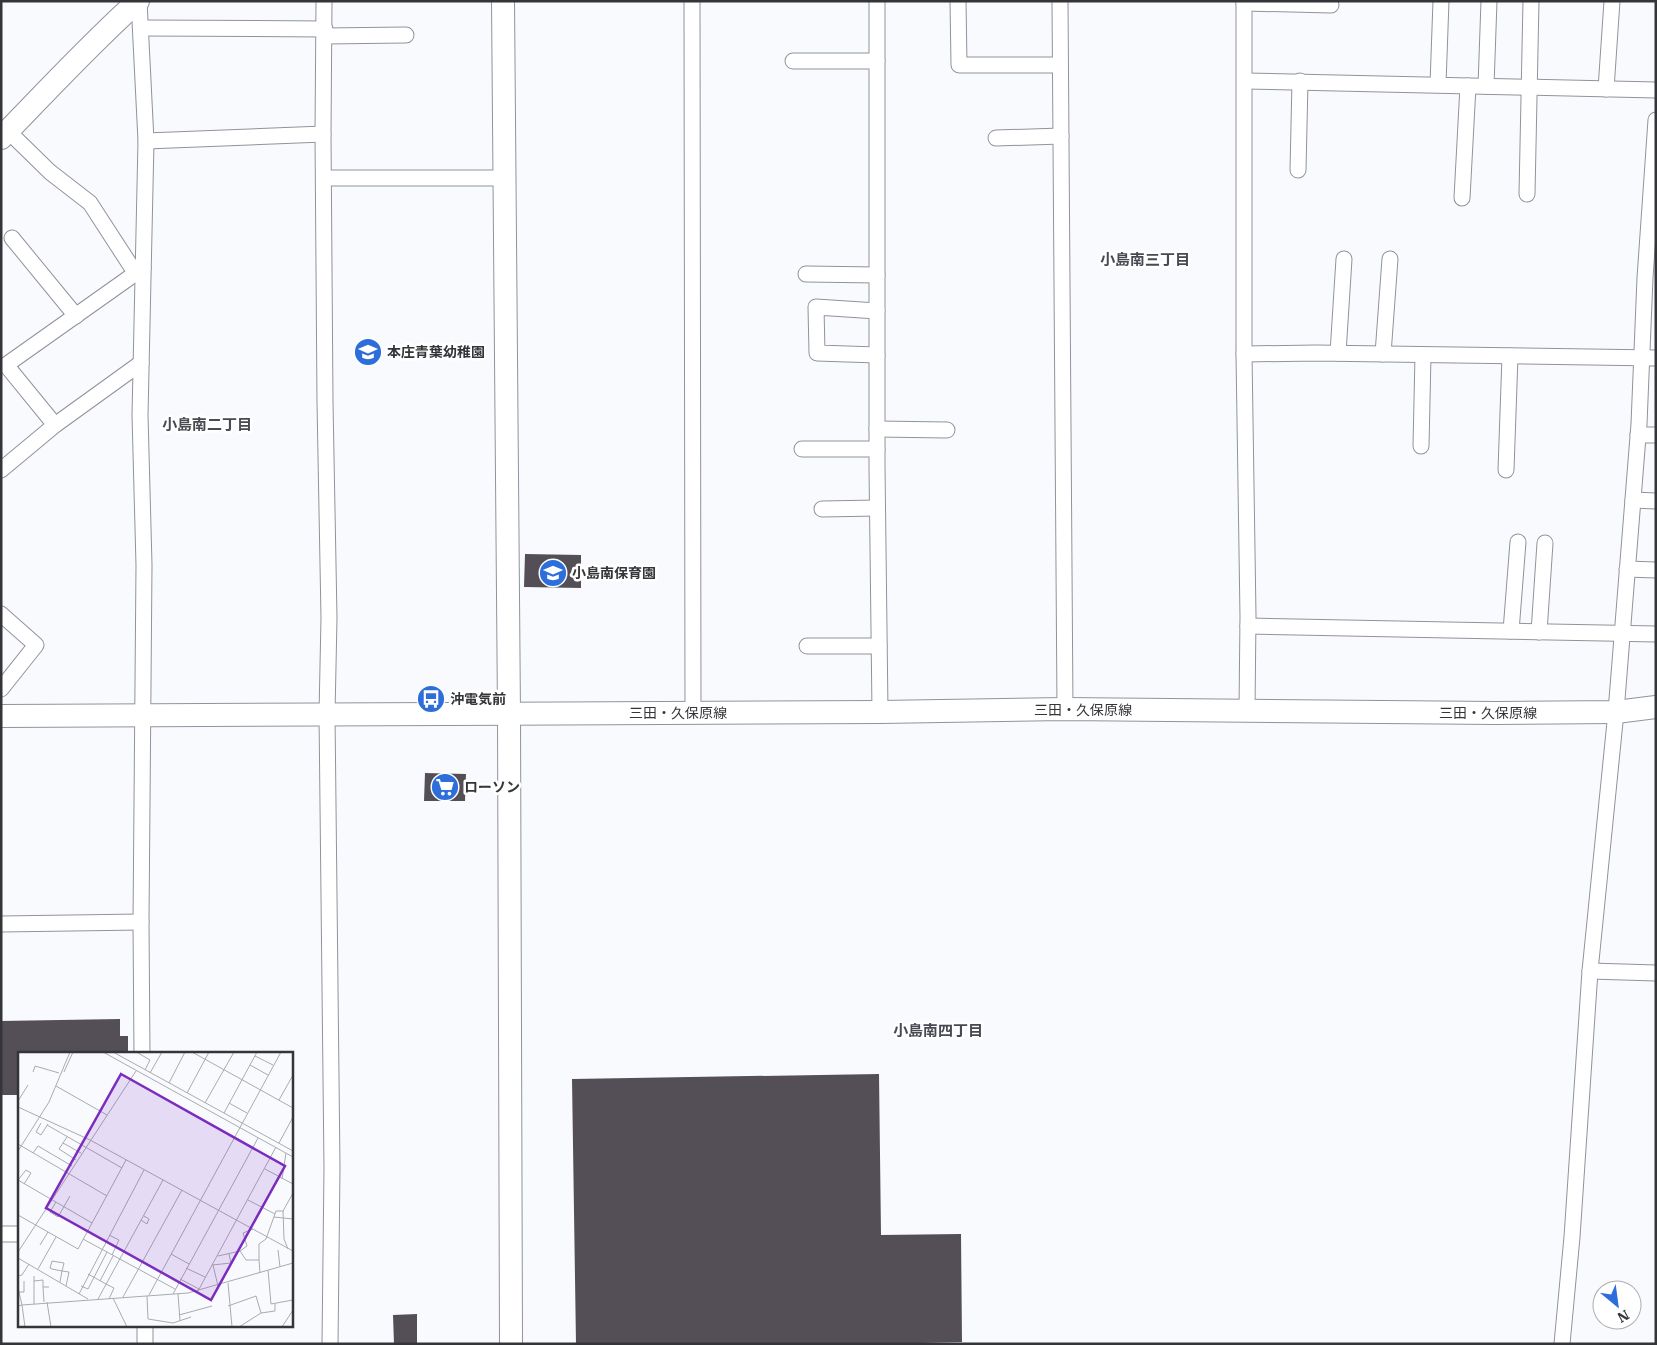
<svg xmlns="http://www.w3.org/2000/svg" width="1657" height="1345" font-family="'IBM Plex Serif','Noto Sans JP',serif">
	<rect width="100%" height="100%" fill="#f9fafe"/>
	<g fill="#544f56">
		<path d="M525,554L581,555V588L524,587Z"/>
		<path d="M425,773L466,774L465,801H424Z"/>
		<path d="M120,1019V1036H128V1054H19V1095H1V1021Z"/>
		<path d="M879,1074L881,1235L961,1234L962,1342L882,1344H576L572,1079Z"/>
		<path d="M417,1314V1344H394L393,1315Z"/>
	</g>
	<g fill="none" stroke-linecap="round" stroke-linejoin="round">
		<defs>
			<g id="street">
				<path d="M139,1L146,141L140,415L144,565L141,922L142,1054"/>
				<path d="M324,1L323,134L325,402L329,618L327,714L332,1168L330,1344"/>
				<path d="M692,1L693,713"/>
				<path d="M877,1V466L880,712"/>
				<path d="M958,1L959,65H1060"/>
				<path d="M1060,1L1065,709"/>
				<path d="M1244,1V354L1248,616L1247,710"/>
				<path d="M1244,3L1331,5"/>
				<path d="M142,28L325,29"/>
				<path d="M325,36L406,35"/>
				<path d="M793,61H877"/>
				<path d="M1245,81L1656,90"/>
				<path d="M1438,84L1441,1"/>
				<path d="M1486,86L1489,1"/>
				<path d="M1606,89L1612,1"/>
				<path d="M8,131L50,172L90,203L136,274"/>
				<path d="M996,138L1061,136"/>
				<path d="M146,141L323,134"/>
				<path d="M1298,170L1300,81"/>
				<path d="M324,178H505"/>
				<path d="M1527,194L1531,1"/>
				<path d="M1462,198L1468,86"/>
				<path d="M12,238L76,316"/>
				<path d="M806,274L877,275"/>
				<path d="M877,311L816,307L817,353L877,355"/>
				<path d="M1338,353L1344,259"/>
				<path d="M1244,354L1316,353L1656,358"/>
				<path d="M1383,354L1390,259"/>
				<path d="M55,425L6,365L143,268"/>
				<path d="M877,429L947,430"/>
				<path d="M1638,435H1656"/>
				<path d="M1421,446L1423,355"/>
				<path d="M802,449H877"/>
				<path d="M1,470L55,425L141,363"/>
				<path d="M1506,470L1510,356"/>
				<path d="M1633,500L1656,501"/>
				<path d="M822,509L877,508"/>
				<path d="M1627,569L1656,570"/>
				<path d="M1,614L36,645L1,689"/>
				<path d="M1248,626L1656,634"/>
				<path d="M1511,631L1518,542"/>
				<path d="M1539,632L1545,543"/>
				<path d="M807,646H879"/>
				<path d="M1,924L141,922"/>
				<path d="M1590,971L1656,973"/>
				<path d="M1,1234H19"/>
				<path d="M145,1326V1344"/>
				<path d="M1562,1344L1572,1237L1590,971L1616,712L1639,424L1645,278L1656,120"/>
			</g>
			<g id="secondary">
				<path d="M503,1L509,714L511,1344"/>
				<path d="M1,138C46,92 90,44 138,1"/>
				<path d="M1,716L880,712L1065,709L1495,713L1616,712L1656,707"/>
			</g>
		</defs>
		<use href="#street" stroke="#90939c" stroke-width="17"/>
		<use href="#secondary" stroke="#90939c" stroke-width="24"/>
		<use href="#street" stroke="#fff" stroke-width="15"/>
		<use href="#secondary" stroke="#fff" stroke-width="22"/>
	</g>
	<defs>
		<symbol id="school-disc" viewBox="-11 -11 22 22"><circle r="9.5" fill="#2d6edb" stroke="#fff"/><path d="M0-5L7-2L0 1L-7-2ZM-4 1L0 2.5L4 1V4Q0 6-4 4Z" fill="#fff"/></symbol>
		<symbol id="bus-disc" viewBox="-11 -11 22 22"><circle r="9.5" fill="#2d6edb" stroke="#fff"/><path d="M-5-6H5V4H4V6H2V4H-2V6H-4V4H-5ZM-3.5-4V0h7V-4ZM-3.5 1.2v1.5H-2V1.2ZM2 1.2v1.5H3.5V1.2Z" fill="#fff"/></symbol>
		<symbol id="supermarket-disc" viewBox="-11 -11 22 22"><circle r="9.5" fill="#2d6edb" stroke="#fff"/><path d="M-6-5.5h2.5l.6 2H6L4.5 2H-2.5L-4.4-4H-6ZM-1.5 3.2a1.3 1.3 0 1 0 .1 0ZM3 3.2a1.3 1.3 0 1 0 .1 0Z" fill="#fff"/></symbol>
	</defs>
	<g fill-rule="evenodd">
		<use href="#school-disc" x="352" y="336" width="32" height="32"/>
		<use href="#school-disc" x="537" y="557" width="32" height="32"/>
		<use href="#bus-disc" x="415" y="683" width="32" height="32"/>
		<use href="#supermarket-disc" x="429" y="771" width="32" height="32"/>
	</g>
	<g text-anchor="middle" stroke-width="5" stroke-linejoin="round" paint-order="stroke">
		<g font-size="14" font-weight="bold" fill="#343539" stroke="#fff" text-anchor="start">
			<text x="387" y="357">本庄青葉幼稚園</text>
			<text x="572" y="578">小島南保育園</text>
			<text x="450" y="704">沖電気前</text>
			<text x="464" y="792">ローソン</text>
		</g>
		<g font-size="14" fill="#343539" stroke="#fff">
			<text x="1083" y="715">三田・久保原線</text>
			<text x="678" y="718">三田・久保原線</text>
			<text x="1488" y="718">三田・久保原線</text>
		</g>
		<g font-size="15" font-weight="bold" fill="#474a52" stroke="#fff">
			<text x="1145" y="265">小島南三丁目</text>
			<text x="207" y="430">小島南二丁目</text>
			<text x="938" y="1036">小島南四丁目</text>
		</g>
	</g>
	<g transform="translate(18 1052)">
		<rect width="275" height="275" fill="#f9fafe"/>
		<path fill="none" stroke="#aaabaf" stroke-width="1" d="M85,0L275,105M95,0L275,99M174,0L275,56M120,1L132,8L127,18M237,4L255,13M232,13L250,23M15,20L17,14L41,21M46,20L55,0M132,21L144,0M151,31L167,0M38,34L89,63M169,41L191,0M261,48L275,23M0,49L10,33M187,51L216,0M211,51L229,61M0,55L72,88L275,199M206,61L239,0M23,71L18,80L23,83L30,72M29,73L104,116M49,85L41,97L58,108M45,91L63,101M261,91L275,65M0,92L89,144M0,99L31,50L52,0M15,101L20,94L54,114M247,117L275,132M264,127L268,101M0,128L74,171M0,128L8,118L13,121L6,132M230,148L257,162M38,150L32,160L40,165L52,144M265,159L266,187L270,197M0,163L60,197L108,108M256,165L275,167M123,168L129,172L131,167L126,164M91,183L101,188L94,203M65,187L157,237M22,193L30,180M260,198L262,215M222,199L228,208H241L242,221M0,200L118,19M153,202L171,212M200,204L222,199L229,194L225,181L235,177M0,206L70,247M241,208V192L248,187L258,159H265L275,141M194,213L213,211L211,202M195,213L200,234M168,216L187,225M20,217L38,185M250,218L253,252L275,248M70,222L88,232M0,224L4,223L11,212M162,227L181,237M16,229L25,228V235H31M82,229L95,204M42,230L44,219L46,211L34,209L32,216L34,217L44,219L51,220L48,234M210,231L214,275M88,232L96,236L91,247M63,234L70,237L89,200M25,235L26,250M0,236L4,253L170,241L275,211M180,239L258,95M1,240H6V229M61,242L126,118M155,242L240,86M160,242L162,269M131,243L263,0M129,244L130,267L155,271L173,265M105,245L164,138M95,246L109,275M80,247L145,128M29,250L33,275M16,252V224M0,254L4,253L7,275M210,254L238,244L243,261M161,263L194,254M221,275L243,261L257,259V252M264,275L275,258"/>
		<path fill="#7b2cbf" fill-opacity="0.15" stroke="#7b2cbf" stroke-width="2.5" d="M103,22L267,114L193,248L28,156Z"/>
		<rect width="275" height="275" fill="none" stroke="#343539" stroke-width="2.5"/>
	</g>
	<rect width="1657" height="1345" fill="none" stroke="#343539" stroke-width="5"/>
	<g transform="translate(1617 1305) rotate(151)"><circle r="24" fill="#ffffff" stroke="#aeaeb0"/>
	<path d="M0-4L9 19L0 12L-9 19Z" fill="#2d6edb"/>
	<text y="-8" font-size="14" font-weight="bold" text-anchor="middle" fill="#343539">N</text>
	</g>
</svg>
